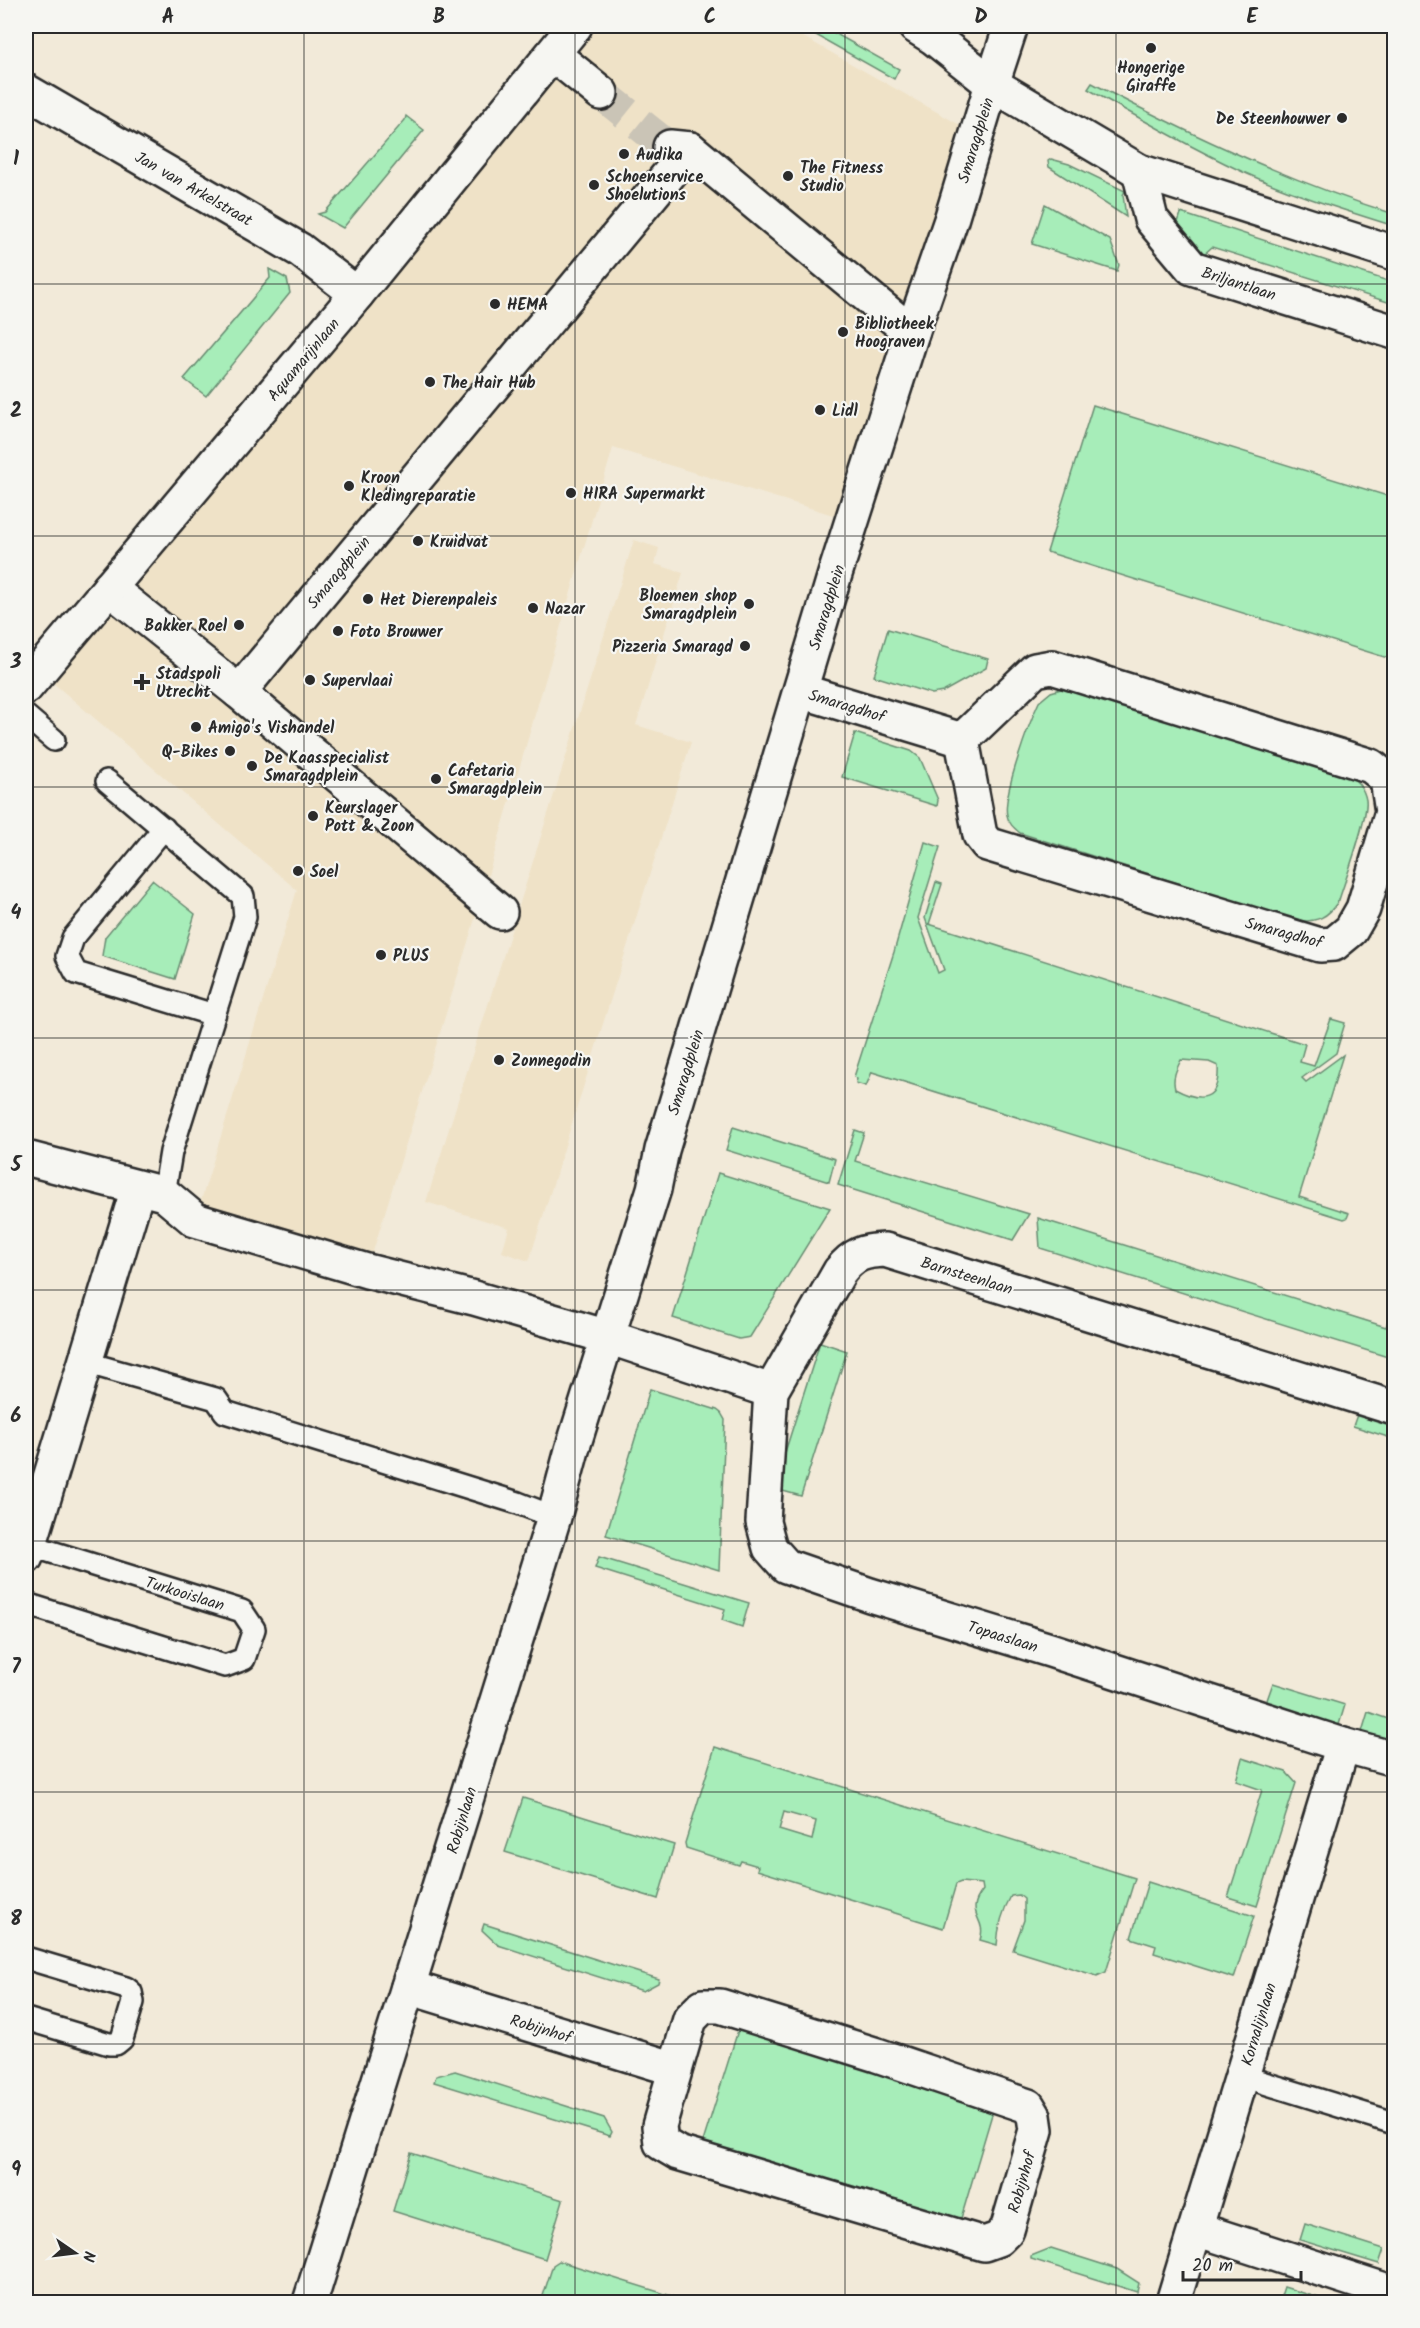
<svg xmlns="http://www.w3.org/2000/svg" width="1420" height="2328" font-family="Kalam,sans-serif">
	<rect width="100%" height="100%" fill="#f2ead9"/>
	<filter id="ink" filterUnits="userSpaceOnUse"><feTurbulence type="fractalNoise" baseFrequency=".0167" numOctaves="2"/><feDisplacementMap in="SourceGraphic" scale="12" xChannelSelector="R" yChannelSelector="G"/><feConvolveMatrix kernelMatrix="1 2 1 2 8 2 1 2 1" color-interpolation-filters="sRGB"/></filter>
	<g filter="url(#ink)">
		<g fill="#efe2c7">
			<path d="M575,26H784L976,134L853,521L613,448L482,896L367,1271L195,1220L297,890L39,671Z"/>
			<path d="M634,540L659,548L655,564L683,573L636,725L691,742L529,1261L502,1252L509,1228L426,1202Z"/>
		</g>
		<g fill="#a7edb9" stroke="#698c72" stroke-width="1.5" fill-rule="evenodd">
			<path d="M800,26H822L899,69L894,79Z"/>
			<path d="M1092,83C1190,135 1289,181 1394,214V226C1343,210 1292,194 1243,172C1190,147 1139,118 1088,89Z"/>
			<path d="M406,116L424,130L343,228L318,214L325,212L405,120Z"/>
			<path d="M1051,159L1069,164L1125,191L1123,195L1126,217L1049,167L1048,161Z"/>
			<path d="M1045,204L1110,240L1119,265L1117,271L1032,244Z"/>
			<path d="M1181,213L1394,283V304L1212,247L1202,256L1175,232Z"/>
			<path d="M269,269L287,279L290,293L206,396L184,379L270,278Z"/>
			<path d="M1093,405L1394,498V660L1047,552Z"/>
			<path d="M888,629L988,659L986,668L943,692L932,694L874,676Z"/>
			<path d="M1061,689H1075L1348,774C1357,781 1364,788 1366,800C1369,815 1345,881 1339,900C1328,918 1317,922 1297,921L1020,833C1014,828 1008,823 1007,815C1002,796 1030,721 1039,702L1051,692Z"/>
			<path d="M855,733L911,751L920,758L938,800L937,806L842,777Z"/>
			<path d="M925,842L940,847L918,918L938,973L944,970L925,918L936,882L942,884L929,924L1305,1044L1300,1062L1314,1066L1331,1019L1345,1023L1336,1053L1302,1078L1306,1082L1343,1055L1299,1197L1349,1213L1347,1218L1344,1219L872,1072L866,1086L856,1083L857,1079L854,1077L894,952ZM1181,1060L1209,1062L1218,1066C1220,1101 1201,1103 1175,1089C1172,1078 1176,1070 1181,1060Z"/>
			<path d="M152,880L195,914L175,979L102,956L105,937Z"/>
			<path d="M733,1127L835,1159L829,1182L726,1150Z"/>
			<path d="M855,1130L864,1133L855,1161L1029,1214L1013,1240L838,1185Z"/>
			<path d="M718,1173L830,1208L750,1337L739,1339L673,1318Z"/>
			<path d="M1038,1218L1386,1327L1394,1301V1359L1040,1248Z"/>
			<path d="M820,1342L847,1351L801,1496L779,1490L780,1468Z"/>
			<path d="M650,1389L717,1410L721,1413L725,1420L719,1570L606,1535Z"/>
			<path d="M1358,1412L1394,1419V1439L1353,1426Z"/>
			<path d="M599,1557L749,1603L742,1627L722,1620L725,1609L595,1568Z"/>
			<path d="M1273,1683L1345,1705L1338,1728L1268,1705L1267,1700Z"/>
			<path d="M1368,1712L1394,1721V1746L1361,1735Z"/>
			<path d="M715,1747L1135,1878L1106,1972L1097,1976L1013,1950L1024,1920V1899L1019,1895L1011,1896C1002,1912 998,1927 997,1945L980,1940C988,1918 963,1915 983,1890L982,1884L961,1882L956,1884L943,1928L757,1870L758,1866L741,1861L739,1865L686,1848L685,1843ZM784,1812L816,1821L812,1840L779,1830Z"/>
			<path d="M1242,1758L1286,1772L1296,1783L1257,1906L1228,1897L1262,1790L1236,1781Z"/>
			<path d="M523,1798L674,1845L658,1899L505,1852Z"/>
			<path d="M1148,1882L1254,1916L1234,1978L1154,1953L1156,1946L1131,1938Z"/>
			<path d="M484,1924L659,1979L658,1983L643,1991L498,1945L482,1930Z"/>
			<path d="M740,2024L993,2111L959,2225L702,2145Z"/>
			<path d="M455,2071L604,2118L612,2132L610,2136L434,2082L436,2076Z"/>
			<path d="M411,2153L563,2200L545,2259L393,2211Z"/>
			<path d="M1305,2224L1384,2249L1379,2264L1300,2240Z"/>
			<path d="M1051,2248L1117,2269L1139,2283L1137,2292L1031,2259V2256Z"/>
			<path d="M559,2261L691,2302H541L553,2265Z"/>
			<path d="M1284,2287L1332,2302H1279Z"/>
		</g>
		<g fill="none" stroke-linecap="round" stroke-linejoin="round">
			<path stroke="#cac4b6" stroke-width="33" stroke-dasharray="33 16" stroke-linecap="butt" d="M601,93L668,147"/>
			<defs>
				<g id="lane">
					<path d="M26,716L54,740"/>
					<path d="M107,781L243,896L245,917L171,1152L164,1194"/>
					<path d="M164,828L73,938L67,956L76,973L214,1015"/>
					<path d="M84,1362L216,1399L225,1412L518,1503L554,1517"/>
					<path d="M26,1604L225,1666L244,1659L254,1629L242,1611L29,1545"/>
					<path d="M26,1958L126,1988L131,1992L133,2002L122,2039L116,2044H109L26,2019"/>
					<path d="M1242,2076L1394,2123"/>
				</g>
				<g id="street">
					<path d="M553,54L601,93"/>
					<path d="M992,84L1011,26"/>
					<path d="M26,91L300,250L357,294"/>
					<path d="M670,147L690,149L912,333"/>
					<path d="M1139,171L1151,219L1192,268L1394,332"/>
					<path d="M109,588L239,692L500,912"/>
					<path d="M1052,667L1371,766L1387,779L1392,812L1363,909L1351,930L1334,944L1320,945L987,844L980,835L962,740L1035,670Z"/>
					<path d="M26,687L357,294L575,26"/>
					<path d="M801,691L962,740"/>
					<path d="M239,692L690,149"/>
					<path d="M26,1158L164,1194L195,1220L367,1271L474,1298L608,1337L771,1391"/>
					<path d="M1394,1408L885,1250C863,1251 854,1254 840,1271L771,1391L763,1522L770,1548L786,1566L870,1595L1050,1650L1343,1745L1394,1759"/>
					<path d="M26,1557L138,1188"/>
					<path d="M408,1987L675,2069"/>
					<path d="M703,2006H720L877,2055L1028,2106L1034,2116L1036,2130L1007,2230L998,2239L984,2244L678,2153L661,2143L659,2126L690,2019Z"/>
					<path d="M1196,2229L1394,2293"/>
					<path d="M1173,2302L1343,1745"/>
				</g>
				<g id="secondary">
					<path d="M915,26L934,38L992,84L1139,171L1394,253"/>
					<path d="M310,2302L554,1517L572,1450L654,1189L662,1150L835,574L912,333L951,220L992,84"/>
				</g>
			</defs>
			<use href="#lane" stroke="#2b2b2b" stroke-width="26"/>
			<use href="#street" stroke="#2b2b2b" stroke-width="38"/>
			<use href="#secondary" stroke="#2b2b2b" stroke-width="38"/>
			<use href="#lane" stroke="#f6f6f2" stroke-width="21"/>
			<use href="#street" stroke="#f6f6f2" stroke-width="33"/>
			<use href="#secondary" stroke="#f6f6f2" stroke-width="33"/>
		</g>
	</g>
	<path fill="none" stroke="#2b2b2b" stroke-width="1.5" stroke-opacity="0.55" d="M304,26V2302M575,26V2302M845,26V2302M1116,26V2302M26,284H1394M26,536H1394M26,787H1394M26,1038H1394M26,1290H1394M26,1541H1394M26,1792H1394M26,2044H1394"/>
	<g fill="#2b2b2b" stroke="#f6f6f2" stroke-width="2">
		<circle cx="1151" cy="48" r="6"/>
		<circle cx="1342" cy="118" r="6"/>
		<circle cx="624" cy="154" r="6"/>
		<circle cx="788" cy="176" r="6"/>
		<circle cx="594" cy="185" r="6"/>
		<circle cx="495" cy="304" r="6"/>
		<circle cx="843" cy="332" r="6"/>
		<circle cx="430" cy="382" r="6"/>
		<circle cx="820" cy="410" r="6"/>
		<circle cx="349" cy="486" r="6"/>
		<circle cx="571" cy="493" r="6"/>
		<circle cx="418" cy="541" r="6"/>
		<circle cx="368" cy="599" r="6"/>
		<circle cx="749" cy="604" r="6"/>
		<circle cx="533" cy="608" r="6"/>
		<circle cx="239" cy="625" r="6"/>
		<circle cx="338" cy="631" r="6"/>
		<circle cx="745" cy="646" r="6"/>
		<circle cx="310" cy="680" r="6"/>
		<path d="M139 673h6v6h6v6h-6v6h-6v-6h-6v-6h6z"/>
		<circle cx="196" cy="727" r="6"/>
		<circle cx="230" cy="751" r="6"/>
		<circle cx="252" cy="766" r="6"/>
		<circle cx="436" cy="779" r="6"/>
		<circle cx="313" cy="816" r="6"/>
		<circle cx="298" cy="871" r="6"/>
		<circle cx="381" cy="955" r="6"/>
		<circle cx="499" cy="1060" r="6"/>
	</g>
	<g text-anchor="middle" stroke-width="4.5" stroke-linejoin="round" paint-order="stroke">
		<g font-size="16" font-weight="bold" fill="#2b2b2b" stroke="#f6f6f2" text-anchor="start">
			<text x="1151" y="73" text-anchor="middle">Hongerige<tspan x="1151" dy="18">Giraffe</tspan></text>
			<text x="1330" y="124" text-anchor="end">De Steenhouwer</text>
			<text x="636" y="160">Audika</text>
			<text x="800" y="173">The Fitness<tspan x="800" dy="18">Studio</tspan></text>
			<text x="606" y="182">Schoenservice<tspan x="606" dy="18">Shoelutions</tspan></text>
			<text x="507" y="310">HEMA</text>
			<text x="855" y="329">Bibliotheek<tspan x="855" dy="18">Hoograven</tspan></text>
			<text x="442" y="388">The Hair Hub</text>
			<text x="832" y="416">Lidl</text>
			<text x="361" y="483">Kroon<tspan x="361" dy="18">Kledingreparatie</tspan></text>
			<text x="583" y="499">HIRA Supermarkt</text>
			<text x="430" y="547">Kruidvat</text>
			<text x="737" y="601" text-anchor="end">Bloemen shop<tspan x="737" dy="18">Smaragdplein</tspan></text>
			<text x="380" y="605">Het Dierenpaleis</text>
			<text x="545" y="614">Nazar</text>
			<text x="227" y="631" text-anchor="end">Bakker Roel</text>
			<text x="350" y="637">Foto Brouwer</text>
			<text x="733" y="652" text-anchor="end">Pizzeria Smaragd</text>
			<text x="156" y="679">Stadspoli<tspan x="156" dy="18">Utrecht</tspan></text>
			<text x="322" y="686">Supervlaai</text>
			<text x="208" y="733">Amigo's Vishandel</text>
			<text x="218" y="757" text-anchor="end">Q-Bikes</text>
			<text x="264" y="763">De Kaasspecialist<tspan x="264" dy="18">Smaragdplein</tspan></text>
			<text x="448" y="776">Cafetaria<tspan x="448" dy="18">Smaragdplein</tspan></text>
			<text x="325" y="813">Keurslager<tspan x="325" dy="18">Pott &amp; Zoon</tspan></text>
			<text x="310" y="877">Soel</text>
			<text x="393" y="961">PLUS</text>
			<text x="511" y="1066">Zonnegodin</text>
		</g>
		<g font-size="16" fill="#2b2b2b" stroke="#f6f6f2">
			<text transform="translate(975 140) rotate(-73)" y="6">Smaragdplein</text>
			<text transform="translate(194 188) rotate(30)" y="6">Jan van Arkelstraat</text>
			<text transform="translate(1239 283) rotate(18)" y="6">Briljantlaan</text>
			<text transform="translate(303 359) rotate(-50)" y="6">Aquamarijnlaan</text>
			<text transform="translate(338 572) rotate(-50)" y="6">Smaragdplein</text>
			<text transform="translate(826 607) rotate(-73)" y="6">Smaragdplein</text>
			<text transform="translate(847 705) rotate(17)" y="6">Smaragdhof</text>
			<text transform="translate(1284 932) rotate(15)" y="6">Smaragdhof</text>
			<text transform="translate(685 1072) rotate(-73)" y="6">Smaragdplein</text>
			<text transform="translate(967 1275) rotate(17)" y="6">Barnsteenlaan</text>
			<text transform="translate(185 1593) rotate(17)" y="6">Turkooislaan</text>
			<text transform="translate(1003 1636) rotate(17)" y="6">Topaaslaan</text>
			<text transform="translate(461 1820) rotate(-73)" y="6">Robijnlaan</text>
			<text transform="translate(1258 2024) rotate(-73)" y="6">Kornalijnlaan</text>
			<text transform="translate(541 2028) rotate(17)" y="6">Robijnhof</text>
			<text transform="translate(1021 2182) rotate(-74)" y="6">Robijnhof</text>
		</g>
	</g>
	<rect width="1420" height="2328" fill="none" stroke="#f6f6f2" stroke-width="66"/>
	<g transform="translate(75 2253) rotate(104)" stroke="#f6f6f2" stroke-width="4.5" paint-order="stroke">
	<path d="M0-4.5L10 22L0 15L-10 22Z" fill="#2b2b2b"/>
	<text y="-9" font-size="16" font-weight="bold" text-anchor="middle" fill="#2b2b2b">N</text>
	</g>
	<path d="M1183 2271v9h118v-9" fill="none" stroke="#2b2b2b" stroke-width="3"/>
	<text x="1192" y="2271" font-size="18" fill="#2b2b2b" stroke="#f6f6f2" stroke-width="4.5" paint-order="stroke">20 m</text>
	<rect x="33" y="33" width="1354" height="2262" fill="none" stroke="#2b2b2b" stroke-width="2"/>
	<g font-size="20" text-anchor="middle" font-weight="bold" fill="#2b2b2b">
		<text x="168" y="23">A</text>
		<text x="439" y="23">B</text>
		<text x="710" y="23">C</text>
		<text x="981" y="23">D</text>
		<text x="1252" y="23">E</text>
		<text x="16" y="165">1</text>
		<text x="16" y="417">2</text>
		<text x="16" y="668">3</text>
		<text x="16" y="919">4</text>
		<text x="16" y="1171">5</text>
		<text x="16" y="1422">6</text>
		<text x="16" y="1673">7</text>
		<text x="16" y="1925">8</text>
		<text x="16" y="2176">9</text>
	</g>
</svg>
